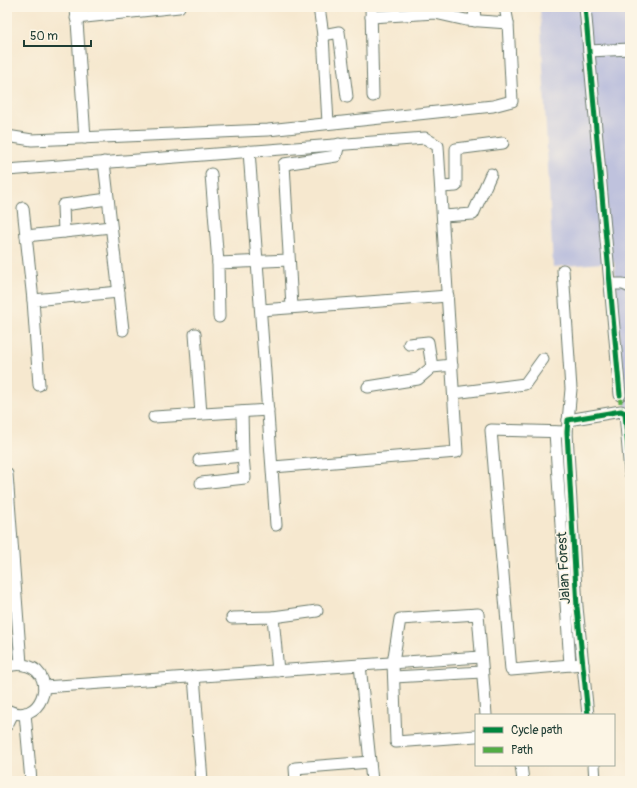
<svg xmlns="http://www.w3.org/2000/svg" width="637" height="788" font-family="Pangolin,sans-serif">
	<rect width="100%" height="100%" fill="#fcf5e5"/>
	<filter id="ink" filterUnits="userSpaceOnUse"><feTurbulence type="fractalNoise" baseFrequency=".025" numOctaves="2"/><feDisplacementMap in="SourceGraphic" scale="8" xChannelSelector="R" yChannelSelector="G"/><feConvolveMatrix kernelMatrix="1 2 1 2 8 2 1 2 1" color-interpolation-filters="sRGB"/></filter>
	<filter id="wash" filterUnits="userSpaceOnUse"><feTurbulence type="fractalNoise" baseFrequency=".012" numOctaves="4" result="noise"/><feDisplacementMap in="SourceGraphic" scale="16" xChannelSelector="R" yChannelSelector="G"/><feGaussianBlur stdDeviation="0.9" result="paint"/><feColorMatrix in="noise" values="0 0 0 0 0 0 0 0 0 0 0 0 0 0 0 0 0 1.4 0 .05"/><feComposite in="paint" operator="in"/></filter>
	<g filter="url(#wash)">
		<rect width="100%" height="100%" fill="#f6e8cf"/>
		<path fill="#bfc2dd" d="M540,7H630V475L614,262L553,267Z"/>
	</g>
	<g filter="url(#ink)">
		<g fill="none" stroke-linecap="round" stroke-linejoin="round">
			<defs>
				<g id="minor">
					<path d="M76,7L85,138"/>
					<path d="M319,7L323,35L328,123"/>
					<path d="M371,7L373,96"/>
					<path d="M474,7L475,21"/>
					<path d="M505,7L508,23"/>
					<path d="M585,7L620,395"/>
					<path d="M76,18L179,7"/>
					<path d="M323,35L339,32L347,97"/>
					<path d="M589,51L630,49"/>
					<path d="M7,136L32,140L268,130L493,106L512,101L508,23L466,20L435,13L371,17"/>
					<path d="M249,151L276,525"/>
					<path d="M104,162L123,330"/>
					<path d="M7,170L425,138L438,146L457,452L273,467"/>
					<path d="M211,174L218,263"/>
					<path d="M441,187L456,186V149L503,143"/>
					<path d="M23,208L33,300"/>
					<path d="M443,216L473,214L491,174"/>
					<path d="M64,232L63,205L108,199"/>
					<path d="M26,236L111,227"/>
					<path d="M563,270L571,389L567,432L577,607L588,715"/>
					<path d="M610,284H623L630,287"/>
					<path d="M292,307L284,164L336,156L339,144"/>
					<path d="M261,310L448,296"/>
					<path d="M219,317L218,263L289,260"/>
					<path d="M195,334L201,414"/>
					<path d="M409,344L428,342L432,367"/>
					<path d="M39,385L33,300L119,292"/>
					<path d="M368,387L418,379L432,367L452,365"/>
					<path d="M454,393L525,384L543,359"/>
					<path d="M154,417L268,410"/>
					<path d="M568,420L621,411L625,413L630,473"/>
					<path d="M555,432L570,665"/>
					<path d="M567,432L491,430L511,670L583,664"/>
					<path d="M199,460L243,456L242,412"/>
					<path d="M7,474L21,664"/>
					<path d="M201,483L245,478L243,456"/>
					<path d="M273,617L317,611"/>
					<path d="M232,618L273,617L278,671"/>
					<path d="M7,640L9,666"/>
					<path d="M360,665L481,657"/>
					<path d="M7,667C14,663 21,664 28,666C59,676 40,728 7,710"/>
					<path d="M194,676L202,781"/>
					<path d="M394,677L482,672"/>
					<path d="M44,687L360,665L372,781"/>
					<path d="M25,713L31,781"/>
					<path d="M7,725L13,713"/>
					<path d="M476,736L396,742L393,663L400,619L478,614L486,715"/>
					<path d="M521,765L523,781"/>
					<path d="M594,765L595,781"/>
					<path d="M296,781L295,768L370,762"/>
				</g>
			</defs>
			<use href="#minor" stroke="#6a796a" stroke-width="13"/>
			<use href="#minor" stroke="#fff" stroke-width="11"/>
			<path stroke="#52ad45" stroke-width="4" stroke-dasharray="8 4" stroke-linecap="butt" d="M620,395L621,411"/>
			<defs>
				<g id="cycleway">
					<path d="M585,7L620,395"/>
					<path d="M588,715L577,607L567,432L568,420L621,411L625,413L630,473"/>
				</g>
			</defs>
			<use href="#cycleway" stroke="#fcf5e5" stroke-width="8"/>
			<use href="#cycleway" stroke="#00873e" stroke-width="5"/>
		</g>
	</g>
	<g text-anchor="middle" stroke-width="3" stroke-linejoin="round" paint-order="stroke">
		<g font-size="14" fill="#1f3d34" stroke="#fcf5e5">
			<text transform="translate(563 568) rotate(-93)" y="5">Jalan Forest</text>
		</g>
	</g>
	<rect width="637" height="788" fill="none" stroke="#fcf5e5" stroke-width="24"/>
	<rect x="475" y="714" width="140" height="52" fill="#fcf5e5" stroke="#a4ab9e"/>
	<rect x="483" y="727" width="20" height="6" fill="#00873e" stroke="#a4ab9e"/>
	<text x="511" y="734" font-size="12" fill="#1f3d34">Cycle path</text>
	<rect x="483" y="747" width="20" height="6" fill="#52ad45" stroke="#a4ab9e"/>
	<text x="511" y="754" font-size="12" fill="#1f3d34">Path</text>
	<path d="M24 40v6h67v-6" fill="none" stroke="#1f3d34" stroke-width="2"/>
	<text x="30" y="40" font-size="12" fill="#1f3d34" stroke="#fcf5e5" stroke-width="3" paint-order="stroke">50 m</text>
</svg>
